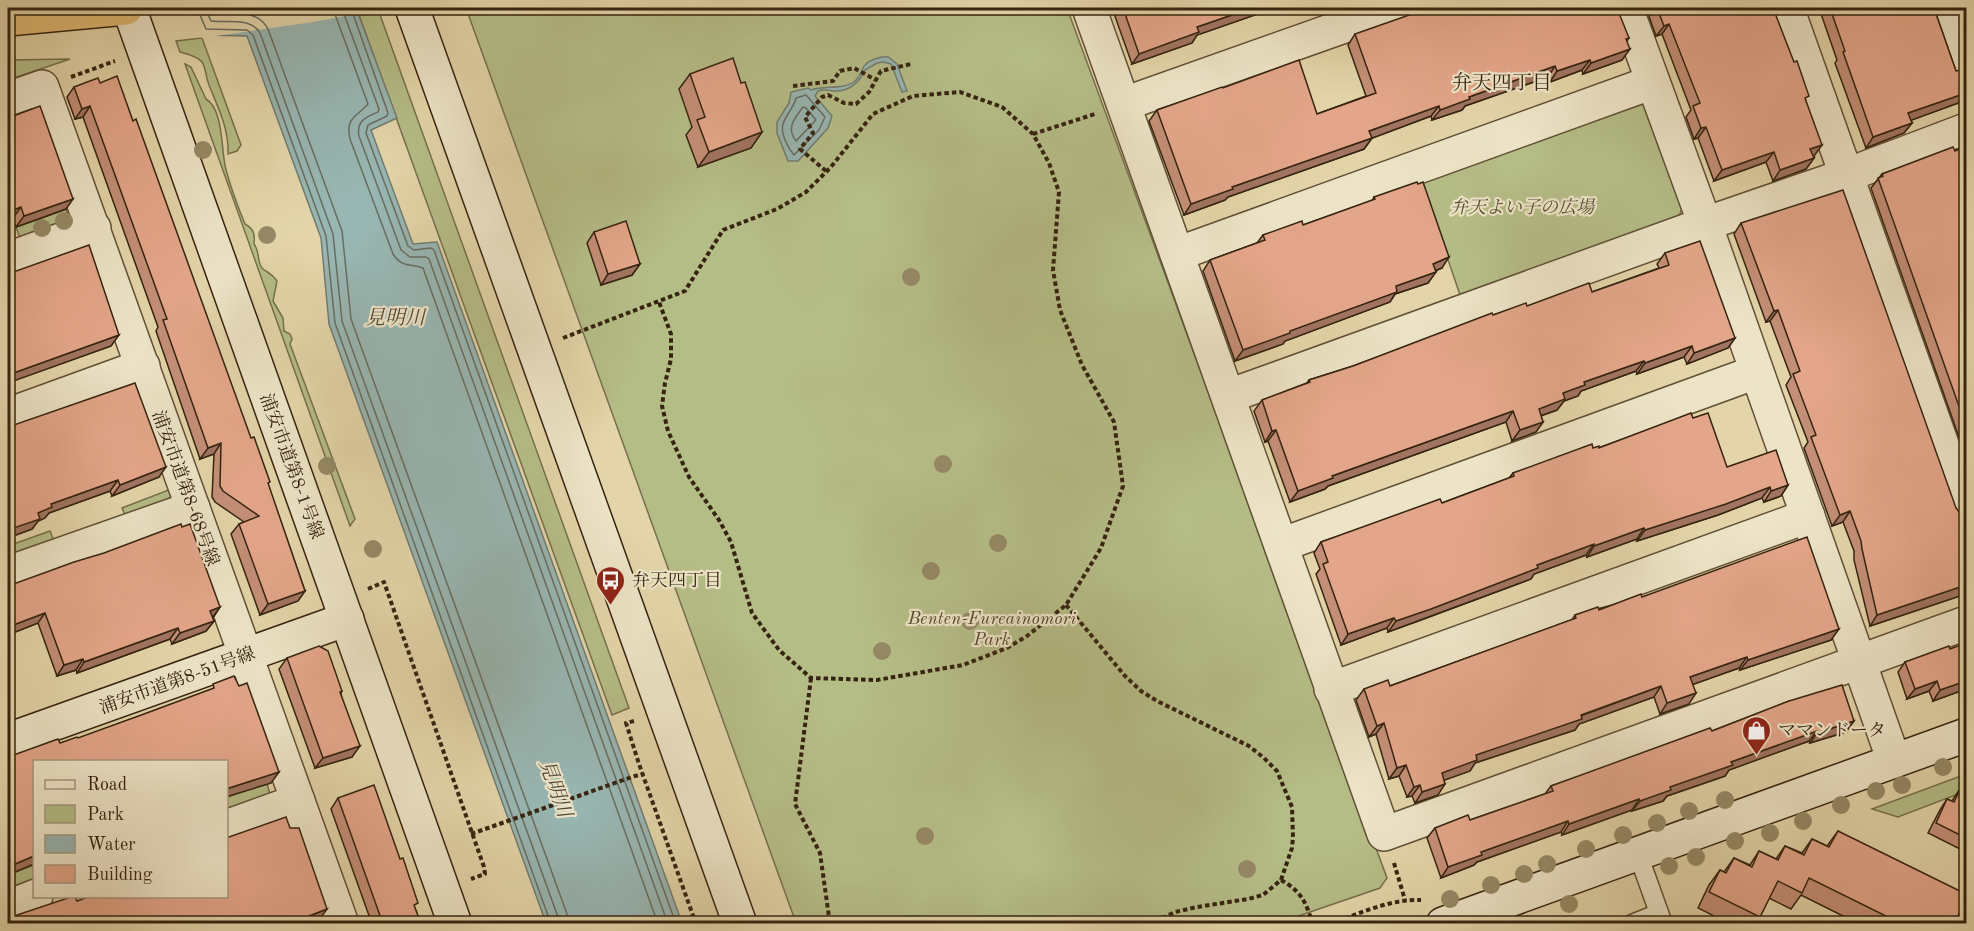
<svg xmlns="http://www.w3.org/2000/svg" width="1974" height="931" font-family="'Old Standard TT','Noto Serif JP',serif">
	<rect width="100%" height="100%" fill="#e3d5a9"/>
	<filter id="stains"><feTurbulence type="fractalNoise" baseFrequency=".00333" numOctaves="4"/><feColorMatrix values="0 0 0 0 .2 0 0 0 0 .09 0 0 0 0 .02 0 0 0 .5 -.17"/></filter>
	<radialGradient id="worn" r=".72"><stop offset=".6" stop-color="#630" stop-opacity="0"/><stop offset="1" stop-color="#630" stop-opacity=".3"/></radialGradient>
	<g fill="#b5bd87" stroke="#76704c" stroke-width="1.5">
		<path d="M466,8H1067L1387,878L1380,888L1278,923H796Z"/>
		<path d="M379,12L629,708L612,715L359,15Z"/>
		<path d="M202,38L241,145L237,151L228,154C229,128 218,108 209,85C206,78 206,68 202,62C197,56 187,54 180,52L176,41Z"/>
		<path d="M70,59L8,80V60Z"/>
		<path d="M185,64L191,67L206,99C224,109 221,153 226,170C231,188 238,207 245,224C254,229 255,234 254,244C260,252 257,262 262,268C267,273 271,272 277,281L273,301L283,318L284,331L290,334L292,339L290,344L355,519L350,526Z"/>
		<path d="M1636,100L1648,106L1684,204L1678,218L1460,295L1420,177Z"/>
		<path d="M66,209L71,224L21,241L16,227Z"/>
		<path d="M171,489V502L126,517L122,508Z"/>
		<path d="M50,531L54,541L15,554L11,545Z"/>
		<path d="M1966,774V791L1898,817L1872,809Z"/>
		<path d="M267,784L272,800L227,815V797Z"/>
		<path d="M34,865V880L12,888L8,875Z"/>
	</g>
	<g fill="#98b6b2" stroke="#717c71" stroke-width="1.5">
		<path d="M356,8L397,118L371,130L413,244L437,242L682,923H546L329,324L321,238L247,36L201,35Z"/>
		<path d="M882,57H888L897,64L907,91L902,92L891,64L883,62L877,63L865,70C859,83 849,92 833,91C827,90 824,89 818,91L815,96L832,116L828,128L798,161H788L777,133V122L789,103L791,92L808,88L811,90C824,85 842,90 854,82C867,71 856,63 882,57Z"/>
	</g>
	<path fill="#e3d5a9" d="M188,8H359L361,13L313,22L202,38L198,36Z"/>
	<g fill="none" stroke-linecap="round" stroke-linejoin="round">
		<g stroke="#676d61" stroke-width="1.5">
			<path d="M197,8L206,29L247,30L253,35L326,236L335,323L551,924"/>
			<path d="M205,8L211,21C227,23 251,17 260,33L333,234L342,321L558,917L559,924"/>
			<path d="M215,8L218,13C237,14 258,10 268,29L342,231L351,319L567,914L568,924"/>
			<path d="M334,8L336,17L368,104C357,117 345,117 350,139L393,254C403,269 411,263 423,268L658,924"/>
			<path d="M343,8L344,14L379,109L378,112C366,117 356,121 359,136L401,250L410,257H426L429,259L668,924"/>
			<path d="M351,8L388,113L387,116L368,125L366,133L408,246L414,250L431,248L434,250L676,924"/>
			<path d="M806,95L825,117L819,130L794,155C788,148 780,133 783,124C786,114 794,108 796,98Z"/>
			<path d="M803,107L806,108L816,120L796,141C786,128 794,119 803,107Z"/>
		</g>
		<defs>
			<g id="lane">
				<path d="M1638,854L1663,924"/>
				<path d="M1632,924L1659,913"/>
			</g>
			<g id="street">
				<path d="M1089,8L1384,834L1966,623"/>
				<path d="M1626,8L1705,224L1894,761"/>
				<path d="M1787,8L1966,512"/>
				<path d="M1947,8L1966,65"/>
				<path d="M8,99L42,87L342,924"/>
				<path d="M1124,104L1395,8"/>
				<path d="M1177,254L1653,82"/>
				<path d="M8,259L94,228"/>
				<path d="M1229,396L1705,224L1847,175L1966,130"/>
				<path d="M8,415L143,366"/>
				<path d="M1281,545L1756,372"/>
				<path d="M8,573L193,508"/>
				<path d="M1331,689L1808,516"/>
				<path d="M226,827L298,801"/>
				<path d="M8,907L36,896"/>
			</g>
			<g id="secondary">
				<path d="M129,8L455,924"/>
				<path d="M412,8L740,924"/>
				<path d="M8,740L347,619"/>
				<path d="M1443,924L1966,735"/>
			</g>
			<path id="highway" d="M8,19L126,8"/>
		</defs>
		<use href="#lane" stroke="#615036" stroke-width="21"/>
		<use href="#street" stroke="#615036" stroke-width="36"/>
		<use href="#secondary" stroke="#362410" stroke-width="36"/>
		<use href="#highway" stroke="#362410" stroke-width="36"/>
		<g stroke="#362410" stroke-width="4" stroke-dasharray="4.5 3" stroke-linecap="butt">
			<path d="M71,77L115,61"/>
			<path d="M793,86L833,81L840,71L854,68L876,80"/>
			<path d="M1033,134L1095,114"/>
			<path d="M826,171L800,149L813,133L805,117L822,97L828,95L844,103L856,104L869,92L881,71L911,64"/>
			<path d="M563,338L685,291L723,230L777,209L806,192L831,167L873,114L913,96L960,92L1002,107L1033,134L1049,163L1059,192L1053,270L1060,310L1082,365L1114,422L1123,486L1101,548L1066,605L1027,636L1007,648L963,665L877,680L811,678L779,650L752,613L731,542L719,520L689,477L668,431L662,406L665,383L671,359V334L659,302"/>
			<path d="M368,589L384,582L484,867L485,874L471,879"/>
			<path d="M1066,605L1125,676L1141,691L1157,701L1249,746L1264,758L1277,771L1292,807L1293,837L1292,848L1281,880L1263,895L1248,899L1197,907L1175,912L1151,924"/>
			<path d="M811,678L795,804L820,853L830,924"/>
			<path d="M634,721L626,723L639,764L696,924"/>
			<path d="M471,834L635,776L643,774"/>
			<path d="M1394,863L1405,900"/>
			<path d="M1281,880C1302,892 1305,901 1313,924"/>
			<path d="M1331,924C1360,913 1390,899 1421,900"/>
		</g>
		<use href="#lane" stroke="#ede4c7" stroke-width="18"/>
		<use href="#street" stroke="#ede4c7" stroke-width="33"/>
		<use href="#secondary" stroke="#ede4c7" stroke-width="33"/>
		<use href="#highway" stroke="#e2ba74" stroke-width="33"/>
	</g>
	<g fill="#958965">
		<circle cx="203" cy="150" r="9"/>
		<circle cx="64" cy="221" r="9"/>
		<circle cx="42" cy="228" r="9"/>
		<circle cx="267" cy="235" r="9"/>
		<circle cx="911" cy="277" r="9"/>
		<circle cx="943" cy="464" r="9"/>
		<circle cx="327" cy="466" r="9"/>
		<circle cx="998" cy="543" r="9"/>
		<circle cx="373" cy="549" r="9"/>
		<circle cx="931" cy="571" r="9"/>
		<circle cx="970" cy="621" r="9"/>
		<circle cx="882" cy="651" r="9"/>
		<circle cx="1943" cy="767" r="9"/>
		<circle cx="1902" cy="785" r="9"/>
		<circle cx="1876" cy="791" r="9"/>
		<circle cx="1725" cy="800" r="9"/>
		<circle cx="1841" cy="805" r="9"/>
		<circle cx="1689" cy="811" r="9"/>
		<circle cx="1803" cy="821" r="9"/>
		<circle cx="1657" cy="823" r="9"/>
		<circle cx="1770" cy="833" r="9"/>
		<circle cx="1623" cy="835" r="9"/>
		<circle cx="925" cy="836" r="9"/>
		<circle cx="1735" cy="841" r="9"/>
		<circle cx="1586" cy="849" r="9"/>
		<circle cx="1696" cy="857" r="9"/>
		<circle cx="1547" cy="864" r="9"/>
		<circle cx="1669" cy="866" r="9"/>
		<circle cx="1247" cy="869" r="9"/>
		<circle cx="1524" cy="874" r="9"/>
		<circle cx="1491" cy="885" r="9"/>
		<circle cx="1450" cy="899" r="9"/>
		<circle cx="1569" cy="904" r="9"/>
	</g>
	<g fill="#c48f77" stroke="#362410" stroke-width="1.5">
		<path d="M1112,8H1275L1197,35L1192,43L1132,64Z"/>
		<path d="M1646,8H1773L1806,101L1814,156H1813L1814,158L1806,169L1773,181L1766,162L1714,181L1698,138L1694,139L1686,117L1691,110L1662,34L1656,36Z"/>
		<path d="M1819,8H1934L1956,71L1966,85V95L1961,102L1911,120L1912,123L1904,133L1866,148L1835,63L1837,60Z"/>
		<path d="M1355,34L1629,38L1627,41L1622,60L1583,74L1582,70L1550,82L1548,77L1465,106L1462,110L1432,120L1431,116L1372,138L1364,149L1228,197L1225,200L1184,215L1149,121L1157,110L1223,88L1317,114L1366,96L1348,45Z"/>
		<path d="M690,74L762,132L751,148L698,167L686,135L692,127L679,89Z"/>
		<path d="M100,83L268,485L305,591L298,601L260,615L231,534L239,524L244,522L215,502L212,497L214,454L200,459L156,331L158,327L83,117L75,119L67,97L74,87Z"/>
		<path d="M8,118L66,209L16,227L13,218L8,220Z"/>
		<path d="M1966,146V457L1871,188L1882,174Z"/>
		<path d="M1374,197L1442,268L1435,271L1428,283L1395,294L1390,302L1285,341L1283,344L1235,361L1203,271L1210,260L1257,243L1263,235L1303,225L1372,201Z"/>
		<path d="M1741,223L1962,516L1966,518V594L1870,626L1854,560V551L1843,522L1832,526L1804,448L1808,442L1786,385L1791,377L1770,321L1766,322L1734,234Z"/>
		<path d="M594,232L640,264L632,275L601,285L587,243Z"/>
		<path d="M1665,253L1735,338L1728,348L1687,364L1684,357L1637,374L1636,371L1581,391L1578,396L1564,401L1557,410L1541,416L1543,422L1536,432L1512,441L1506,422L1328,486L1325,489L1290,502L1268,441L1265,442L1254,411L1262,400L1307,383L1309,380L1353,366L1493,315L1527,306L1592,292L1659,268L1657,264Z"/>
		<path d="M1693,418L1727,467L1788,485L1781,496L1764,502L1762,498L1718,515L1637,541V539L1587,557L1586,555L1534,574L1531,579L1424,619L1388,632L1387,628L1341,645L1316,574L1320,569L1314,553L1321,542L1442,503L1509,478L1513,473L1593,448H1599Z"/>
		<path d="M8,427L159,477L112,496L110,491L49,513L45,518L38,521L32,529L8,538Z"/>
		<path d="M8,586L220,607L213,618L214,621L206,631L172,644L170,639L77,673L76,670L57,676L38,623L8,635Z"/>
		<path d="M1642,597L1831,640L1740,670L1739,668L1693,684L1689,704L1660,714L1654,697L1579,724L1575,730L1475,763L1470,771L1444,780L1438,795L1415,803L1412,796L1407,797L1399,776L1389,779L1376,734L1369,737L1356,700L1364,689L1390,686L1572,620L1575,615Z"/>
		<path d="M1950,649L1966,689L1933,701L1929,691L1907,699L1898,672L1905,662Z"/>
		<path d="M287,658L342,691L341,693L352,757L315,768L279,669Z"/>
		<path d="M1789,701L1846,732L1810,743L1809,741L1729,770L1725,776L1667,796L1663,801L1632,811V810L1562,835L1561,832L1477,862L1474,865L1441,878L1427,838L1435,828L1470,820L1545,794L1551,786L1712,731Z"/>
		<path d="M1961,787L1966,790V852L1928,833L1940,810L1947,799L1952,801Z"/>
		<path d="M338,798L415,908L421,924H372L331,809Z"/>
		<path d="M1838,831L1954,924H1859L1801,895L1791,909L1769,898L1760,917L1756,924H1730L1698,908L1709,885L1720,870L1724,872L1734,858L1750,865L1759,851L1776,859L1785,846L1802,853L1812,839L1827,846Z"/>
	</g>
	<g fill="#a07461" stroke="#362410" stroke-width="1.5">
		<path d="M1252,8H1275L1197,35L1192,43L1132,64L1139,54L1197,27Z"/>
		<path d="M1669,24L1662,34L1656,36L1664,26Z"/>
		<path d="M1630,49L1622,60L1583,74L1591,63Z"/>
		<path d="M1590,60L1582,70L1550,82L1557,71Z"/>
		<path d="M1555,66L1548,77L1465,106L1462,110L1432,120L1440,110L1469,97Z"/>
		<path d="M1966,93V95L1961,102L1901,124L1908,113Z"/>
		<path d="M90,106L83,117L75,119L82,109Z"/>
		<path d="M1439,106L1431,116L1362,142L1369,131Z"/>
		<path d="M1912,123L1904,133L1866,148L1873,137Z"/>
		<path d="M1706,127L1698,138L1694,139L1701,128Z"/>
		<path d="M762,132L751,148L698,167L709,152Z"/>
		<path d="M1372,138L1364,149L1228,197L1225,200L1184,215L1191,204L1232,187Z"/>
		<path d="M1822,145L1814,156L1803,160L1810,149Z"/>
		<path d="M1774,152L1766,162L1714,181L1722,170Z"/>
		<path d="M1814,158L1806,169L1773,181L1780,170Z"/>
		<path d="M73,199L66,209L16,227L24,216Z"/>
		<path d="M21,207L13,218L8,220V212Z"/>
		<path d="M1449,257L1442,268L1425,275L1433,264Z"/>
		<path d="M640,264L632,275L601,285L608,274Z"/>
		<path d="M1436,272L1428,283L1395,294L1390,302L1285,341L1283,344L1235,361L1243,350L1396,286Z"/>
		<path d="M1778,310L1770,321L1766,322L1774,311Z"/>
		<path d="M119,335L111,346L8,383V375Z"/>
		<path d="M1735,338L1728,348L1687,364L1694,353Z"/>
		<path d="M1692,346L1684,357L1637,374L1645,363Z"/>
		<path d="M1644,361L1636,371L1581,391L1578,396L1564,401L1557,410L1531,419L1539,409L1563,393L1584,382Z"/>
		<path d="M1513,411L1506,422L1328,486L1325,489L1290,502L1298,491L1332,476Z"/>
		<path d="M1543,422L1536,432L1512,441L1520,430Z"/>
		<path d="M1276,430L1268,441L1265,442L1272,431Z"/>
		<path d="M221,443L214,454L200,459L208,448Z"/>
		<path d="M166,467L159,477L112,496L120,485Z"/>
		<path d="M118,480L110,491L49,513L45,518L38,521L32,529L8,538V530L38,513L51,504Z"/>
		<path d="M1788,485L1781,496L1764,502L1771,491Z"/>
		<path d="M1770,487L1762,498L1718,515L1637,541L1645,530Z"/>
		<path d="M1850,511L1843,522L1832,526L1840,515Z"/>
		<path d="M1644,528L1637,539L1587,557L1594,546Z"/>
		<path d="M1594,544L1586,555L1534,574L1531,579L1388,632L1396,621L1537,565Z"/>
		<path d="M1966,585V594L1870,626L1877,615Z"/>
		<path d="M305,591L298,601L260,615L268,604Z"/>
		<path d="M220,607L212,618L210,611Z"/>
		<path d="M45,613L38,623L8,635V627Z"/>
		<path d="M1394,618L1387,628L1341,645L1348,634Z"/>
		<path d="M214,621L206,631L172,644L180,633Z"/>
		<path d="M178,628L170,639L77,673L84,662Z"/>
		<path d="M1839,629L1831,640L1740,670L1748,660Z"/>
		<path d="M1747,657L1739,668L1683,688L1690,677Z"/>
		<path d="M83,659L76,670L57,676L64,665Z"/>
		<path d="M1937,681L1929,691L1907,699L1915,689Z"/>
		<path d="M1966,681V689L1933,701L1940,690Z"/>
		<path d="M1661,686L1654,697L1579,724L1575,730L1475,763L1470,771L1434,784L1442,773L1476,755Z"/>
		<path d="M1696,693L1689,704L1660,714L1667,703Z"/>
		<path d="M1854,721L1846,732L1810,743L1817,733Z"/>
		<path d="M1384,723L1376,734L1369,737L1377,726Z"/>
		<path d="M1817,731L1809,741L1729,770L1725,776L1667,796L1663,801L1632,811L1640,801L1670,787L1731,762Z"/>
		<path d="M360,746L352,757L315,768L323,758Z"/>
		<path d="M1406,765L1399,776L1389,779L1397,768Z"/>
		<path d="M279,772L271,783L226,797V789Z"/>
		<path d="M1445,784L1438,795L1415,803L1422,792Z"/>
		<path d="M1420,785L1412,796L1407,797L1414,787Z"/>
		<path d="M1639,799L1632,810L1562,835L1569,824Z"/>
		<path d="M1568,821L1561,832L1477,862L1474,865L1441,878L1448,867L1481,852Z"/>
		<path d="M34,856V864L8,875V867Z"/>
		<path d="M327,909L319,920L310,924L309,916Z"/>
	</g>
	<g fill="#e4a68a" stroke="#362410" stroke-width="1.5">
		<path d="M1123,8H1252L1197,27L1199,32L1139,54Z"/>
		<path d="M1429,8H1617L1629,38L1626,39L1630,49L1591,63L1590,60L1557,71L1555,66L1469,97L1470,99L1440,110L1439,106L1369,131L1372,138L1232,187L1233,189L1191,204L1157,110L1222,87L1223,88L1299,60L1317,114L1376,93L1355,34Z"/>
		<path d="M1657,8H1773L1794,62L1797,61L1809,96L1805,98L1822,145L1810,149L1814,158L1780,170L1774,152L1722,170L1706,127L1701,128L1693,106L1700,103L1669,24L1664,26Z"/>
		<path d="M1830,8H1934L1956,71L1961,70L1966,85V93L1908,113L1912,123L1873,137L1843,52L1845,51Z"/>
		<path d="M733,58L741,83L745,82L762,132L709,152L697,120L705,117L690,74Z"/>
		<path d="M117,76L133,121L136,119L251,438L254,437L270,482L268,483L305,591L268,604L239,524L259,516L223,491L220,486L221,443L208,448L163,320L167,319L90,106L82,109L74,87L98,78L100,83Z"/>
		<path d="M40,106L73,199L24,216L21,207L8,212V118Z"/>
		<path d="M1966,146V426L1878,178L1883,176L1882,174L1953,147L1955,151Z"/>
		<path d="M1417,182L1418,184L1423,182L1449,257L1433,264L1436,272L1396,286L1397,292L1290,331V333L1243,350L1210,260L1265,240L1263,235L1302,221L1303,225L1375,199L1374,197Z"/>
		<path d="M1843,190L1956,508L1962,516L1966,518V585L1877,615L1862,549L1861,541L1850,511L1840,515L1811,437L1816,435L1793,374L1800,371L1778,310L1774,311L1741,223Z"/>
		<path d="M626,221L640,264L608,274L594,232Z"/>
		<path d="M1700,241L1735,338L1694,353L1692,346L1645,363L1644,361L1584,382L1585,385L1563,393L1565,399L1539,409L1543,422L1520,430L1513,411L1332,476L1333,478L1298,491L1276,430L1272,431L1262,400L1310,382L1309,380L1353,366L1492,313L1493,315L1526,303L1527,306L1589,283L1592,292L1669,265L1665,253Z"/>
		<path d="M89,245L119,335L8,375V273V274Z"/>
		<path d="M135,383L166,467L120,485L118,480L51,504L52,507L38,513L40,519L8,530V427Z"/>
		<path d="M1691,413L1693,418L1708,413L1727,467L1776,450L1788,485L1771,491L1770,487L1726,504L1645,530L1644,528L1594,546V544L1537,565L1538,568L1431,609L1396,621L1394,618L1348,634L1323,564L1328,562L1321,542L1440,499L1442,503L1514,476L1513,473L1592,444L1593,448L1599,446V448Z"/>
		<path d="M181,524L182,527L190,524L220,607L210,611L214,621L180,633L178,628L84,662L83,659L64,665L45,613L8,627V586L74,562L104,553Z"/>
		<path d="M1807,537L1839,629L1748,660L1747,657L1690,677L1696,693L1667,703L1661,686L1581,715L1582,719L1476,755L1477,760L1442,773L1445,784L1422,792L1420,785L1414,787L1406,765L1397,768L1384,723L1377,726L1364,689L1388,680L1390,686L1576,618L1575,615L1598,607L1599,610L1641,594L1642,597Z"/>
		<path d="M1966,643V681L1940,690L1937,681L1915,689L1905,662L1949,646L1950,649Z"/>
		<path d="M319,646L328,651L342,691L340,692L360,746L323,758L287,658Z"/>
		<path d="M234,676L239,686L247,683L279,772L226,789V762H34V856L8,867V757L58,739L60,743L77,737L78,738L144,714L214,688L213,684Z"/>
		<path d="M1842,685L1854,721L1817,733V731L1731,762L1733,765L1670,787L1671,790L1640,801L1639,799L1569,824L1568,821L1481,852L1482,855L1448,867L1435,828L1468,815L1470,820L1553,791L1551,786L1710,728L1712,731L1789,701Z"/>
		<path d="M374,785L400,859L403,858L418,903L414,905L421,924H383L338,798Z"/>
		<path d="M1961,787L1966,790V838L1936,823L1947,799L1954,802Z"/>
		<path d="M286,817L290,828H299L327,909L309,916L312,924H287V922L283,924H8V918L71,897H75L77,901L88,897H226V838Z"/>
		<path d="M1838,831L1966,894V899L1954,924H1902L1809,878L1802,893L1778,881L1760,917L1709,892L1720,870L1726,873L1734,858L1752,867L1759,851L1778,860L1785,846L1804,855L1812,839L1829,847Z"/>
	</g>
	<defs>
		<symbol id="bus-pin" viewBox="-11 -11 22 30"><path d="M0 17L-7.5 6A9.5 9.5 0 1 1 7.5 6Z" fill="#8f2418" stroke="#ede4c7"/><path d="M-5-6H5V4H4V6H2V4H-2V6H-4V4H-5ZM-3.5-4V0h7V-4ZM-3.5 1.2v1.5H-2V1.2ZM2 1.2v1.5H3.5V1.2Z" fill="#fff"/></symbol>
		<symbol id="shop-pin" viewBox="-11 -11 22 30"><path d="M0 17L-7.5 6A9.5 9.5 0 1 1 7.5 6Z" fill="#8f2418" stroke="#ede4c7"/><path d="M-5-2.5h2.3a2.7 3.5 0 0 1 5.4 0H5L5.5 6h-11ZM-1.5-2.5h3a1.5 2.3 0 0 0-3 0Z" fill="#fff"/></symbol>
	</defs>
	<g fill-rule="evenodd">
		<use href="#bus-pin" x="594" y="564" width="33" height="45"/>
		<use href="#shop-pin" x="1740" y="714" width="33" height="45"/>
	</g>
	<g text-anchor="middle" stroke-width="4.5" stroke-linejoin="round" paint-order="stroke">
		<g font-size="18" font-style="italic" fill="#564a2e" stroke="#ede4c7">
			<text x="1522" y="213">弁天よい子の広場</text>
			<text x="992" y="624">Benten-Fureainomori<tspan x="992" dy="21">Park</tspan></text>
		</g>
		<g font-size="18" fill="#362410" stroke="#ede4c7">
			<text transform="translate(292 466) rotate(70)" y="6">浦安市道第8-1号線</text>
			<text transform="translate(186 488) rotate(70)" y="6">浦安市道第8-68号線</text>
			<text transform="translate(177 680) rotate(-20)" y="6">浦安市道第8-51号線</text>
		</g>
		<g font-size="18" fill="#362410" stroke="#ede4c7" text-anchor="start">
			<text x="632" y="586">弁天四丁目</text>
			<text x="1778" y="736">ママンドータ</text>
		</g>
		<g font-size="20" fill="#362410" stroke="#ede4c7">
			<text x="1502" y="89">弁天四丁目</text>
		</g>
		<g font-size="20" font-style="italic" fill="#4e4838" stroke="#ede4c7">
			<text x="395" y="324">見明川</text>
			<text transform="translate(556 788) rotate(70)" y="7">見明川</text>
		</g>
	</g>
	<rect width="1974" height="931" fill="none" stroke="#e3d5a9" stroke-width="30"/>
	<rect x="9" y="9" width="1956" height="913" fill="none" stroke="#362410" stroke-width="3"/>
	<rect x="15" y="15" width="1944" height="901" fill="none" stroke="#362410" stroke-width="1.5"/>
	<rect x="33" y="760" width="195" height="138" fill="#ede4c7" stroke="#a4977e" stroke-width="1.5"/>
	<rect x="45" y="780" width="30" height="9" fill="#ede4c7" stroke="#a4977e" stroke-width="1.5"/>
	<text x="87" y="790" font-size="18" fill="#362410">Road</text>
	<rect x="45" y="805" width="30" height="18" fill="#b5bd87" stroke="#a4977e" stroke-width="1.5"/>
	<text x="87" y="820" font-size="18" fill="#362410">Park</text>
	<rect x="45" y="835" width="30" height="18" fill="#98b6b2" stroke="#a4977e" stroke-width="1.5"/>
	<text x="87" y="850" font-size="18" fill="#362410">Water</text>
	<rect x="45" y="865" width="30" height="18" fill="#e4a68a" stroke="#a4977e" stroke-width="1.5"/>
	<text x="87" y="880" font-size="18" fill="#362410">Building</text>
	<rect width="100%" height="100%" filter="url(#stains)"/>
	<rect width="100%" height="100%" fill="url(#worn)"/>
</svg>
